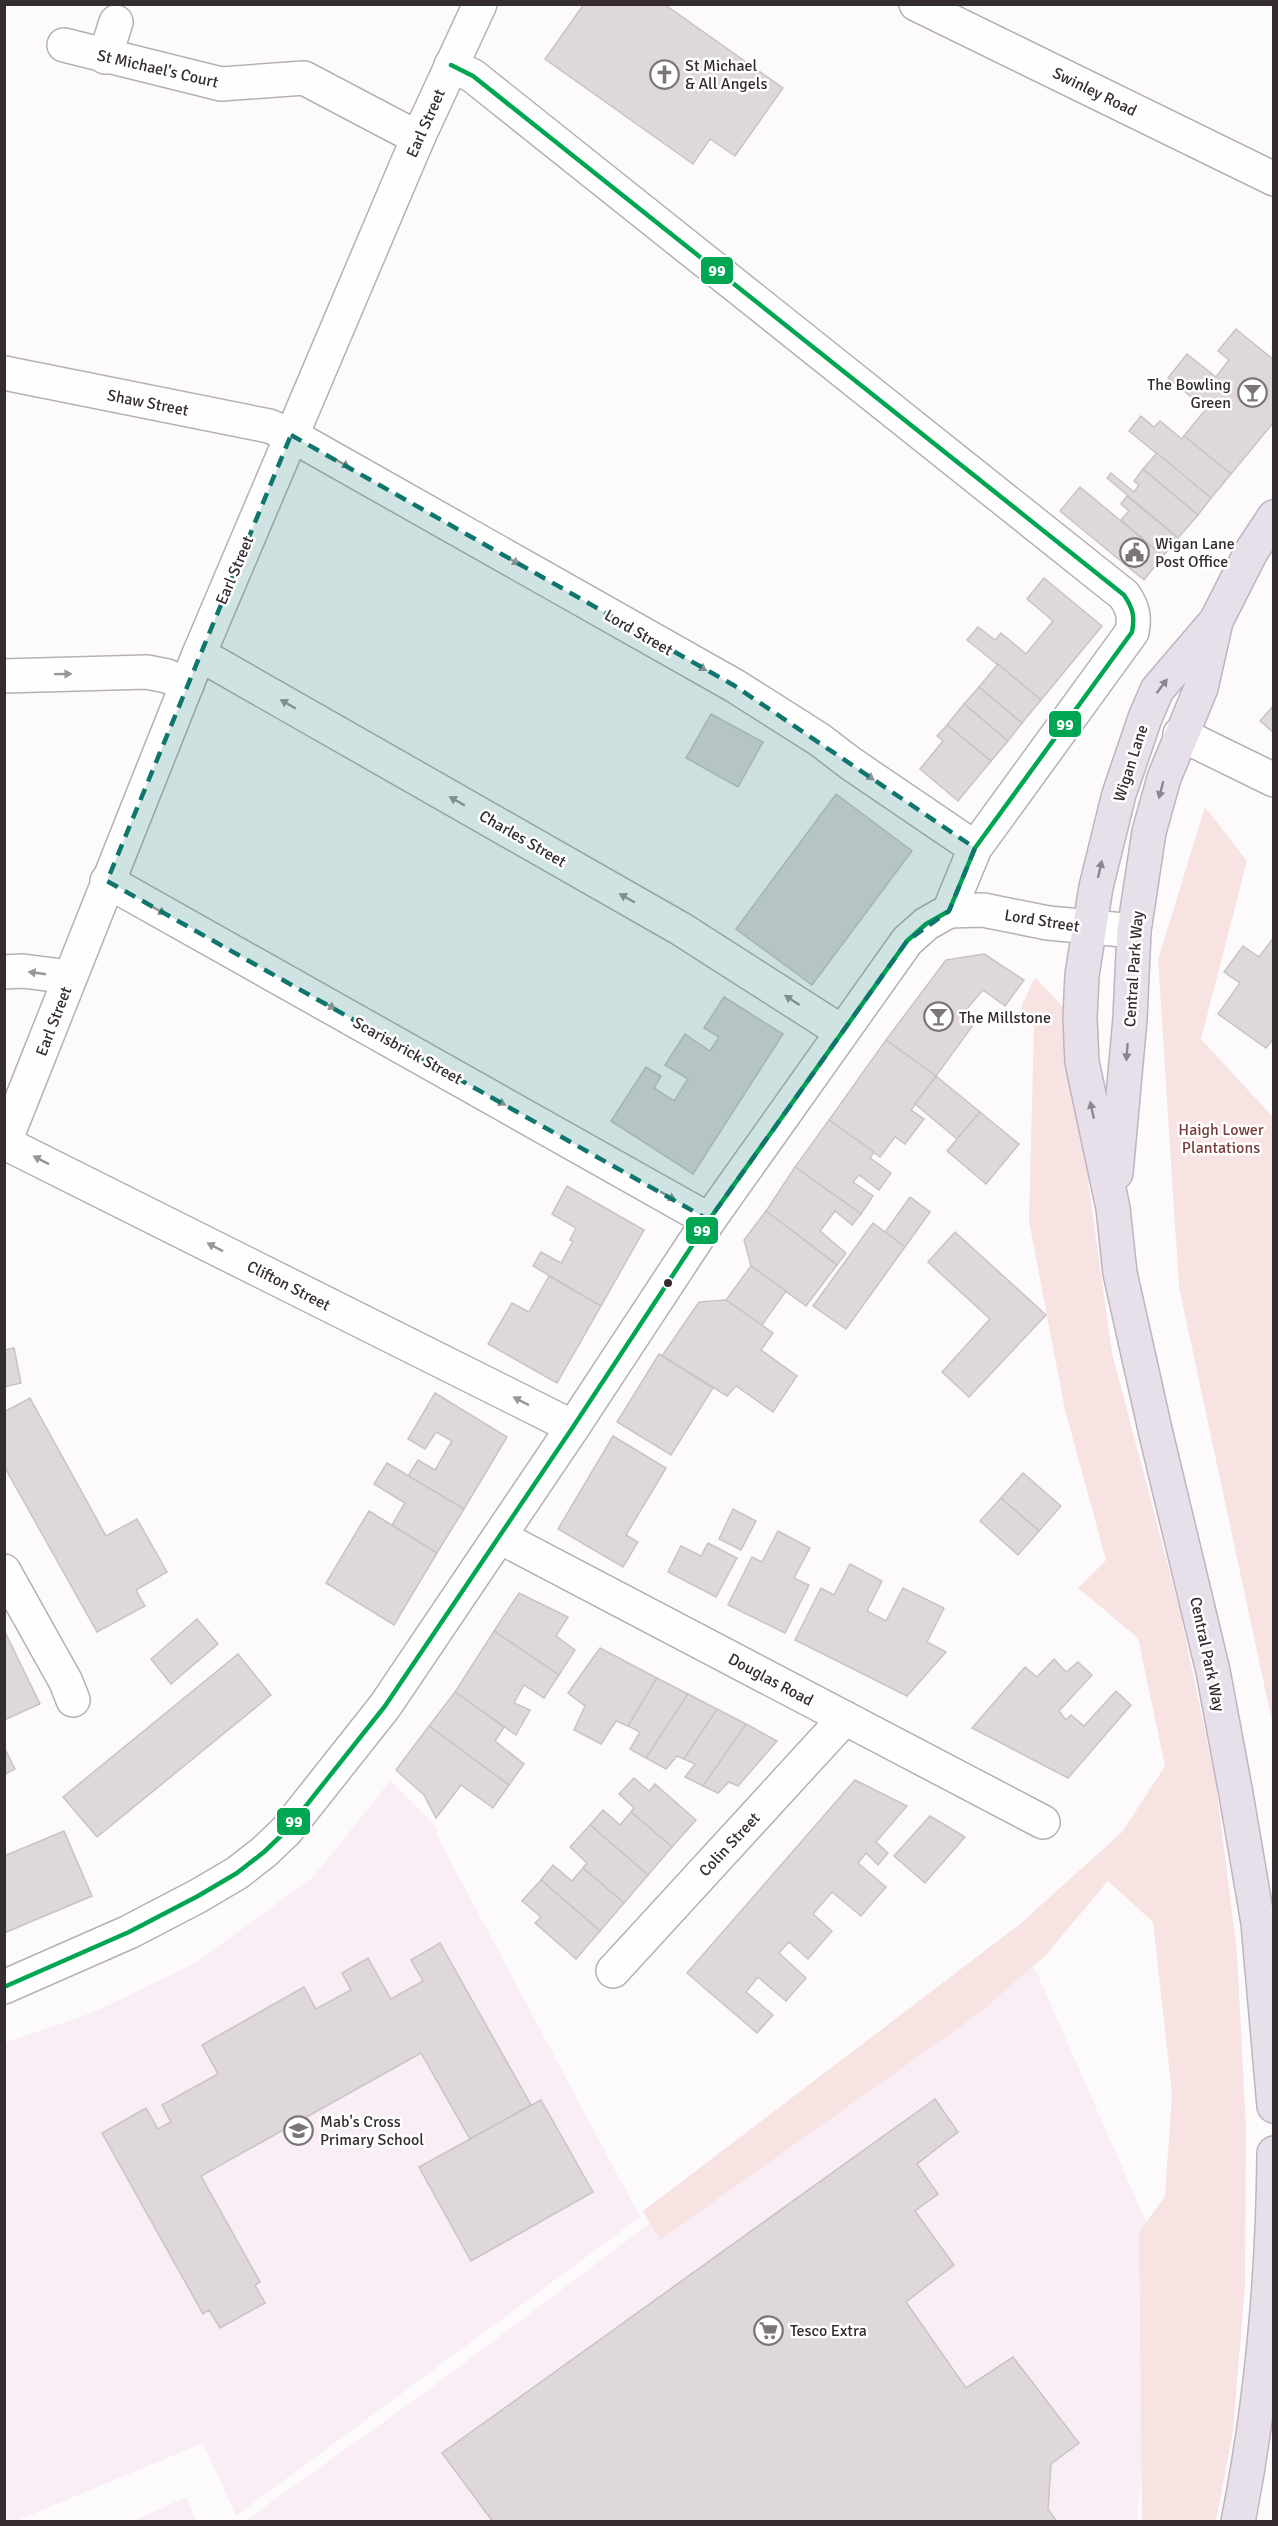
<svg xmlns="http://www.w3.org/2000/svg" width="1278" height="2526" font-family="Signika,sans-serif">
	<rect width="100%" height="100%" fill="#fdfafc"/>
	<g fill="#faeef6">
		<path d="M390,1781L434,1824L441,1843L640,2217L236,2516L203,2443L16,2521H5L4,2043L94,2012L197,1962L313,1877Z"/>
		<path d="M1030,1957L1162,2258L1137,2521L243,2522L427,2391L720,2170Z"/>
		<path d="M187,2497L196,2521H132Z"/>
	</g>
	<g fill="#f8e3e3">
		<path d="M1205,807L1247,861L1201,1039L1273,1117V1726L1179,1287L1158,960Z"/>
		<path d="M1035,977L1064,1008L1112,1353L1180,1611L1216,1784L1237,1952L1246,2128L1245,2286L1233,2431L1216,2521H1142L1139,2232L1165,2196L1172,2094L1153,1922L1108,1881L1045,1956L978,2014L660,2240L643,2211L1020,1924L1122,1832L1165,1766L1138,1638L1078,1588L1106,1560L1065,1410L1029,1221L1034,1025L1021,1007Z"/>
	</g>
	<g fill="#dfd8da" stroke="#c9c3c5" stroke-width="1.5">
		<path d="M584,4H664L783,88L735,156L710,139L693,164L545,59Z"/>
		<path d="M1236,329L1274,360V422L1231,474L1184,436L1206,409L1168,378L1187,354L1216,377L1229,360L1218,351Z"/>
		<path d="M1141,416L1154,427L1160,421L1182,439L1184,436L1231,474L1211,498L1129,431Z"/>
		<path d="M1157,453L1211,498L1198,515L1143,469Z"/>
		<path d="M1143,469L1198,515L1178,538L1107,478L1111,473L1134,492L1139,485L1134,481Z"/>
		<path d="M1080,487L1163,556L1144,580L1060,511Z"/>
		<path d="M1127,496L1178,538L1163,556L1121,520L1129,511L1121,504Z"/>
		<path d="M1044,578L1102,626L1041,700L967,640L978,627L995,640L1001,633L1026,654L1053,621L1027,599Z"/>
		<path d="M998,664L1041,700L1022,723L979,687Z"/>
		<path d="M979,687L1022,723L1008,741L964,704Z"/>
		<path d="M964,704L1008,741L991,761L947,725Z"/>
		<path d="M1274,705V733L1260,721Z"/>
		<path d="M711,714L763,742L738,787L686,758Z"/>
		<path d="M947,725L991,761L958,801L920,769L943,741L937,736Z"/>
		<path d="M836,794L912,851L812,985L736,929Z"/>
		<path d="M1274,937V1038L1266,1048L1218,1014L1240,983L1224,972L1243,946L1259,957Z"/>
		<path d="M984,954L1024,980L1005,1006L983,990L965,1011L976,1021L936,1076L886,1040L946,960Z"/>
		<path d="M724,997L783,1034L693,1174L611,1121L646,1067L661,1076L654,1088L674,1101L688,1079L665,1065L685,1034L710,1051L719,1037L704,1028Z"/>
		<path d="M886,1040L936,1076L911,1110L924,1119L905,1144L895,1137L880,1157L829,1120Z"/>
		<path d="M936,1076L980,1112L957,1139L915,1104Z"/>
		<path d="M980,1112L1019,1144L986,1184L947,1151Z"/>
		<path d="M829,1120L874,1152L870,1158L891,1173L879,1190L859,1175L853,1182L873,1196L861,1214L795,1167Z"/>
		<path d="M795,1167L861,1214L852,1225L835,1211L820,1231L846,1253L837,1265L766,1211Z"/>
		<path d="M567,1186L644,1230L601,1306L533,1266L541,1252L561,1263L573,1241L570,1240L576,1228L552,1214Z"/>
		<path d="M910,1197L930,1212L905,1247L885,1232Z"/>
		<path d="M766,1211L837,1265L806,1306L751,1266L744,1240Z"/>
		<path d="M873,1223L905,1247L846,1329L813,1306Z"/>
		<path d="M955,1232L1046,1315L969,1397L942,1372L990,1319L928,1262Z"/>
		<path d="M751,1266L786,1291L762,1325L726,1300Z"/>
		<path d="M549,1276L601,1306L557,1383L488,1344L512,1303L529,1312Z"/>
		<path d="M726,1300L773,1333L761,1350L797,1376L773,1412L736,1386L727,1396L662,1356L699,1302Z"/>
		<path d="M14,1348L21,1383L4,1387V1350Z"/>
		<path d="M659,1354L713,1388L671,1455L617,1422Z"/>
		<path d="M435,1393L507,1437L464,1509L408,1476L418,1460L435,1470L452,1441L436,1432L425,1449L408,1439Z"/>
		<path d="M30,1398L106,1536L137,1519L167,1572L136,1590L145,1606L97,1632L4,1466V1412Z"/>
		<path d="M613,1436L666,1468L626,1535L638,1542L623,1567L558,1529Z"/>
		<path d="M387,1463L464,1509L437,1553L392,1525L405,1503L374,1484Z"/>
		<path d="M1023,1473L1061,1506L1039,1531L1001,1498Z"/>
		<path d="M1001,1498L1039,1531L1018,1555L980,1521Z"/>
		<path d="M733,1509L756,1521L741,1550L719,1539Z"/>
		<path d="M369,1511L437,1553L394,1625L326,1583Z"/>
		<path d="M778,1531L810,1548L794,1578L809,1585L785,1633L728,1605L752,1557L762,1562Z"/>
		<path d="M708,1543L737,1558L716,1597L668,1572L681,1546L701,1556Z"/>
		<path d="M850,1564L882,1581L867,1611L886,1621L903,1588L944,1608L927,1642L946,1652L907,1696L795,1640L821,1588L834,1595Z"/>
		<path d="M519,1593L568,1617L556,1636L575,1650L559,1675L494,1631Z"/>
		<path d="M197,1619L218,1644L171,1684L151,1659Z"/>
		<path d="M4,1630L40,1704L4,1720Z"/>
		<path d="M494,1631L559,1675L544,1698L524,1685L514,1703L530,1710L516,1735L455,1692Z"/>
		<path d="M600,1648L657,1678L628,1726L616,1721L601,1744L574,1730L585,1706L568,1693Z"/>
		<path d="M238,1654L271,1695L97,1837L63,1797Z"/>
		<path d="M1054,1659L1066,1672L1078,1662L1092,1675L1059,1711L1066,1720L1071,1715L1084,1726L1116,1691L1131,1705L1068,1778L972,1728L1025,1667L1037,1677Z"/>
		<path d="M657,1678L688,1694L646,1758L630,1749L640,1732L628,1726Z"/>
		<path d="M455,1692L504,1727L495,1741L524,1764L509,1785L429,1726Z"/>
		<path d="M688,1694L717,1709L684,1759L677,1756L666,1769L646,1758Z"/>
		<path d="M717,1709L746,1724L703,1786L685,1777L695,1764L684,1759Z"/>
		<path d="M746,1724L777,1741L738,1786L729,1782L718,1793L703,1786Z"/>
		<path d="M429,1726L509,1785L493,1808L461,1785L436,1818L424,1795L396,1770Z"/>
		<path d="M4,1747L15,1769L4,1775Z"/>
		<path d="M634,1778L649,1791L655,1784L696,1820L672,1847L631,1812L634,1808L619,1794Z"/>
		<path d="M855,1780L907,1806L876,1842L888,1853L878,1865L866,1853L858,1863L886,1887L861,1916L832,1892L813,1914L832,1931L808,1959L789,1942L779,1953L806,1978L786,2001L758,1977L746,1992L773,2015L757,2033L687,1973Z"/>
		<path d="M603,1810L620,1825L631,1812L672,1847L648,1875L590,1825Z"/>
		<path d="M930,1816L965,1837L925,1883L894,1856Z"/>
		<path d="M590,1825L648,1875L624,1903L583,1868L587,1863L570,1847Z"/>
		<path d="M64,1831L92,1896L4,1933V1856Z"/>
		<path d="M553,1865L572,1881L583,1868L624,1903L600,1931L541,1880Z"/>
		<path d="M541,1880L600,1931L576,1959L535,1923L541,1917L522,1901Z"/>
		<path d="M440,1943L531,2105L470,2139L421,2053L201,2176L260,2282L255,2285L265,2303L220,2328L209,2310L203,2314L102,2133L146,2108L158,2129L171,2122L162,2105L218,2074L202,2045L304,1987L316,2009L351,1990L342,1973L368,1958L391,1999L423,1981L411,1960Z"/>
		<path d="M935,2099L958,2132L917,2164L938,2194L915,2211L954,2265L906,2302L966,2388L1013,2357L1079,2443L1051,2464L1048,2509L1057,2522H493L442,2453Z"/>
		<path d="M541,2100L593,2192L471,2261L419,2167Z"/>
	</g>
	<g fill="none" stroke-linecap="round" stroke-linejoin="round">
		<defs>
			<g id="minor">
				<path d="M916,4L1274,179"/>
				<path d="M64,45L221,84L304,78L418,138"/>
				<path d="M105,57L116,22"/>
				<path d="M4,373L269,426L291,435L735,686L820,740L850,763L975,848"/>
				<path d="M199,654L681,929L842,1032"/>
				<path d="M4,676L147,672L167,676L187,685"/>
				<path d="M1180,734L1274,780"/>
				<path d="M107,881L709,1220"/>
				<path d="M949,911L983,910L1048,923L1134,931"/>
				<path d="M4,972L23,971L69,977"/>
				<path d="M5,1143L573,1427"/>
				<path d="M4,1144L199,654L418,138L480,4"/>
				<path d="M500,1537L1043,1822"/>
				<path d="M4,1571L66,1682L73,1700"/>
				<path d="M613,1971L845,1718"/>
				<path d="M4,1987L129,1932L198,1896L237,1873L264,1852L286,1831L385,1706L573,1427L709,1220L907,941L926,924L949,911L975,848L1132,632C1135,617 1133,608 1124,595L473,76L451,65"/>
			</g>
			<g id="highway">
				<path d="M1274,517L1251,552L1216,621L1157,690L1145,718L1119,794L1096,887L1082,975L1080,1018L1082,1062L1113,1208L1120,1273L1156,1434L1213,1671L1236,1794L1258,1923L1274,2106"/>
				<path d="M1116,1173L1130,1019L1134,931L1149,832L1164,778L1201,688L1215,626"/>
				<path d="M1238,2522C1262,2400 1273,2277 1274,2153"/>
			</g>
		</defs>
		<use href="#minor" stroke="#b6b0b4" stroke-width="36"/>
		<use href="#highway" stroke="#beb4c0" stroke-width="36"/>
		<use href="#minor" stroke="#fffeff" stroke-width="33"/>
		<use href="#highway" stroke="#e7dfea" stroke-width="33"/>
		<defs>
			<path id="bus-1" d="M4,1987L129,1932L198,1896L237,1873L264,1852L286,1831L385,1706L573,1427L709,1220L907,941L926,924L949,911L975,848L1132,632C1135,617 1133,608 1124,595L473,76L451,65"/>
		</defs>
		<use href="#bus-1" stroke="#fff" stroke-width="9"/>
		<use href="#bus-1" stroke="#00a651" stroke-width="4.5"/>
	</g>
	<defs><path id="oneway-solid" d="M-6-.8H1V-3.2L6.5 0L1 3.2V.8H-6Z" transform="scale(1.5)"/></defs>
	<g fill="#9a9598">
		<use href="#oneway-solid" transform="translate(342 463) rotate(30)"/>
		<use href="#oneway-solid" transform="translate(512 560) rotate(30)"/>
		<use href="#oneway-solid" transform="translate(699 666) rotate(30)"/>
		<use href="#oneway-solid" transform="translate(63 674) rotate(-1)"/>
		<use href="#oneway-solid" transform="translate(288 704) rotate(-150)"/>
		<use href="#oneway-solid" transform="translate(867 775) rotate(34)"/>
		<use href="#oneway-solid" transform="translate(457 801) rotate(-150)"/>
		<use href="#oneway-solid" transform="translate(627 898) rotate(-150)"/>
		<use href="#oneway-solid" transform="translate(158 910) rotate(29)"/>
		<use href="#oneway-solid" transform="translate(37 973) rotate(-172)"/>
		<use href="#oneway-solid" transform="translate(792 1000) rotate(-147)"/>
		<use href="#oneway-solid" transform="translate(328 1005) rotate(29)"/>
		<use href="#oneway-solid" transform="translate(498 1101) rotate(29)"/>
		<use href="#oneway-solid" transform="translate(41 1160) rotate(-153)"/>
		<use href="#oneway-solid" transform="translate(668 1196) rotate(29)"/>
		<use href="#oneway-solid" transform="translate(215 1247) rotate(-153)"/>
		<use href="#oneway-solid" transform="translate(521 1401) rotate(-153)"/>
	</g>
	<g fill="#8e868e">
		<use href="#oneway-solid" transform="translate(1162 686) rotate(-53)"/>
		<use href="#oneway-solid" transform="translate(1161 790) rotate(105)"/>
		<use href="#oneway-solid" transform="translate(1100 869) rotate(-77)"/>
		<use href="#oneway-solid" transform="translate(1127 1052) rotate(94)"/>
		<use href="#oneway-solid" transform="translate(1092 1110) rotate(-102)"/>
	</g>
	<path fill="#0f766e" fill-opacity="0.2" stroke="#0f766e" stroke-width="4.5" stroke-dasharray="12 8" stroke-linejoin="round" d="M291,435L735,686L975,848L949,911L907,941L709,1220L107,881Z"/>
	<defs>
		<symbol id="church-ring" viewBox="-11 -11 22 22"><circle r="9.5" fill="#fff" stroke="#7b7479" stroke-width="1.5"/><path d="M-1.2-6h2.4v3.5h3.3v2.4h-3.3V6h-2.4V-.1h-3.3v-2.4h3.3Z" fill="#7b7479"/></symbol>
		<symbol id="bar-ring" viewBox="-11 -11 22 22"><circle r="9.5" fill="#fff" stroke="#7b7479" stroke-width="1.5"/><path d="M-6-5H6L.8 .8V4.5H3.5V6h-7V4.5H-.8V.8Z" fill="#7b7479"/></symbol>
		<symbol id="civic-ring" viewBox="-11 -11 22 22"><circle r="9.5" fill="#fff" stroke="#7b7479" stroke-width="1.5"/><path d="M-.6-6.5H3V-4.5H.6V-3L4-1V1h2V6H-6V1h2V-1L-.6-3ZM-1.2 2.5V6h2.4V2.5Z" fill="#7b7479"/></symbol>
		<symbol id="school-ring" viewBox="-11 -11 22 22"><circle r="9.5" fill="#fff" stroke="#7b7479" stroke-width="1.5"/><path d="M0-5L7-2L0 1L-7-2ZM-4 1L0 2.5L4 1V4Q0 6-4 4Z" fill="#7b7479"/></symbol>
		<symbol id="supermarket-ring" viewBox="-11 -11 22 22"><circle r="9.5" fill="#fff" stroke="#7b7479" stroke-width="1.5"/><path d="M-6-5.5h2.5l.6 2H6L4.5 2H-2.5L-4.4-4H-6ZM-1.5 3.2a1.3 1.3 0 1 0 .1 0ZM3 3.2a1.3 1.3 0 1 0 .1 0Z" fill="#7b7479"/></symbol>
	</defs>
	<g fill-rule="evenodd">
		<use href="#church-ring" x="648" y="58" width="33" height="33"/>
		<use href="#bar-ring" x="1236" y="376" width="33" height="33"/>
		<use href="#civic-ring" x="1118" y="536" width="33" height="33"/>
		<use href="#bar-ring" x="922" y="1000" width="33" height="33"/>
		<use href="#school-ring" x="282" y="2114" width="33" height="33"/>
		<use href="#supermarket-ring" x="752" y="2314" width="33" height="33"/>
	</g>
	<circle fill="#352c32" stroke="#fff" stroke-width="2" cx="668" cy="1283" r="5"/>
	<g text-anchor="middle" stroke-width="5" stroke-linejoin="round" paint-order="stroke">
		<g font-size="16" fill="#352c32" stroke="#fff" text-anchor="start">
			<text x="685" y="71">St Michael<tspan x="685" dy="18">&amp; All Angels</tspan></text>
			<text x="1231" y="390" text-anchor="end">The Bowling<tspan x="1231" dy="18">Green</tspan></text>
			<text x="1155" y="549">Wigan Lane<tspan x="1155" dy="18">Post Office</tspan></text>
			<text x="959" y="1023">The Millstone</text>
			<text x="320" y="2127">Mab's Cross<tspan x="320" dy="18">Primary School</tspan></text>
			<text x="790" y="2336">Tesco Extra</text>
		</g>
		<g font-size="16" fill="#352c32" stroke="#fff">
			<text transform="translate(158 68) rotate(13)" y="6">St Michael's Court</text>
			<text transform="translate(1095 91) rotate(26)" y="6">Swinley Road</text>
			<text transform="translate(425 123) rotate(-66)" y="6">Earl Street</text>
			<text transform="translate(148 402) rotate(11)" y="6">Shaw Street</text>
			<text transform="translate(234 570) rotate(-67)" y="6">Earl Street</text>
			<text transform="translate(639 632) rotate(30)" y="6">Lord Street</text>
			<text transform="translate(1130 763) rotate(-72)" y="6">Wigan Lane</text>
			<text transform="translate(523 838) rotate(30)" y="6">Charles Street</text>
			<text transform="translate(1042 920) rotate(9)" y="6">Lord Street</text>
			<text transform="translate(1133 969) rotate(-86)" y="6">Central Park Way</text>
			<text transform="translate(53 1021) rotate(-69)" y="6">Earl Street</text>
			<text transform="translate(408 1050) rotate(29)" y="6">Scarisbrick Street</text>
			<text transform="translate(289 1285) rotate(27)" y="6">Clifton Street</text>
			<text transform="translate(1208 1654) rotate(78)" y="6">Central Park Way</text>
			<text transform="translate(771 1679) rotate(28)" y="6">Douglas Road</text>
			<text transform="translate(729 1844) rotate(-47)" y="6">Colin Street</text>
		</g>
		<g font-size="16" fill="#783c3c" stroke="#fff">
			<text x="1221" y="1135">Haigh Lower<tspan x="1221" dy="18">Plantations</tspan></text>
		</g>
	</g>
	<g stroke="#fff" stroke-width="2">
		<rect x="700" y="256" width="34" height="29" rx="6" fill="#00a651"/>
		<rect x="1048" y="710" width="34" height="28" rx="6" fill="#00a651"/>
		<rect x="685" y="1216" width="34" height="29" rx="6" fill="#00a651"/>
		<rect x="276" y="1807" width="35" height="29" rx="6" fill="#00a651"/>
	</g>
	<g font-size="16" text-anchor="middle" font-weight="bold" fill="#fff">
		<text x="717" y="276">99</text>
		<text x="1065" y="730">99</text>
		<text x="702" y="1236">99</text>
		<text x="294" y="1827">99</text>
	</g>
	<rect width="1278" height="2526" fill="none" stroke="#352c32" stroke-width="12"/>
</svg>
